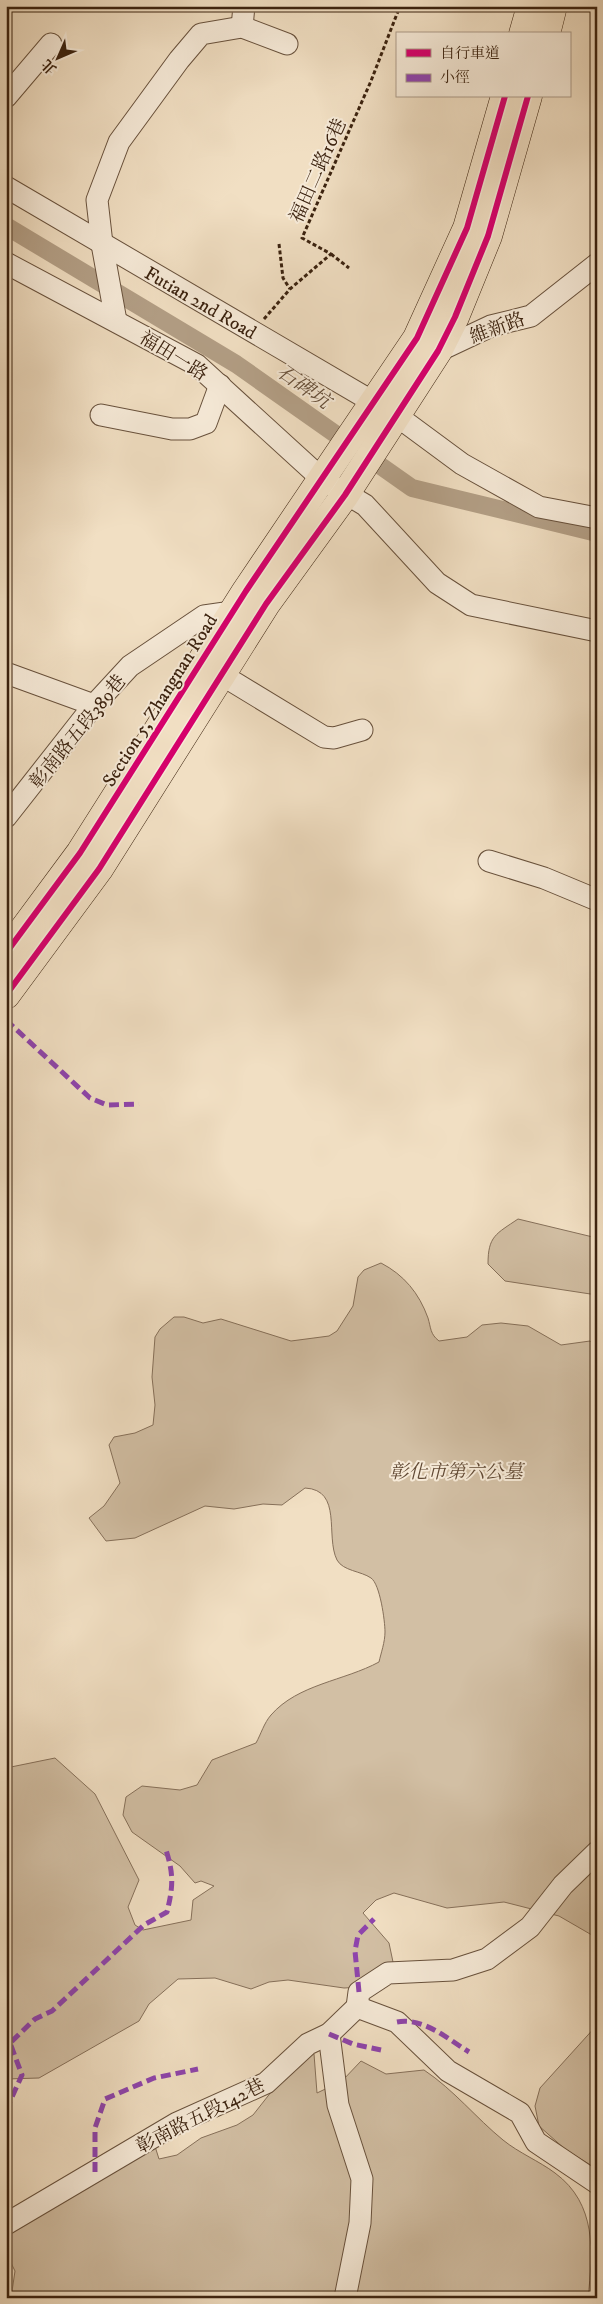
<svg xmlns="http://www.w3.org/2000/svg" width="603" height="2304" font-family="'IM FELL DW Pica','Noto Serif TC',serif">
	<rect width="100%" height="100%" fill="#f1dfc3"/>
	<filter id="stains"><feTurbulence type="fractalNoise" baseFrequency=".004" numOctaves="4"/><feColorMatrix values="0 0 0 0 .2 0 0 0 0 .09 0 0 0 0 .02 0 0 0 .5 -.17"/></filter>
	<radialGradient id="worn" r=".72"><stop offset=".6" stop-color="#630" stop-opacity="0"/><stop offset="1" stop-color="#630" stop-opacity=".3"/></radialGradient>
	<g fill="#d2bfa4" stroke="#86705a">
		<path d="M518,1219L597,1238V1295L505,1281L488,1264C488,1236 496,1234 518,1219Z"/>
		<path d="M381,1263C404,1275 419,1293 428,1318C431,1328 430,1334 439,1341L467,1337L482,1325L501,1323L528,1326L561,1345L590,1341L597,1347V1938L559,1916L504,1902L447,1908L394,1893L376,1900L363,1913L389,1943L393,1962L364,1987L344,1988L288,1980L269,1982L251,1989L215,1978L178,1979L149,2004L139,2021L39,2078L6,2079V1768L55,1758L95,1794L139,1880L128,1907L135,1925L143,1930L191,1920L193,1900L214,1886L201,1881L195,1883L180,1866L132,1832L123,1815L126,1797L142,1786L180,1790L197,1785L212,1760L256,1743C261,1734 264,1723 271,1715C298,1684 344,1681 379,1662C381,1653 385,1642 385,1632C385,1621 380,1584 371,1578C361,1571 343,1571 337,1560C325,1536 343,1490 305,1488L282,1505L263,1504L234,1509L205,1506L135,1538L106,1541L89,1518L104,1506L120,1483L109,1445L114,1437L135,1433L153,1425L155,1405L152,1377L155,1337L160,1329L174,1317H184L203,1323L221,1319L291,1341L329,1336L337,1331L353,1306L358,1277L364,1270Z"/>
		<path d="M597,2025V2169L566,2150L539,2126L535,2106L540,2088Z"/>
		<path d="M305,2049L314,2054L317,2093L342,2081L361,2061L386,2074L424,2070C454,2090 476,2118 503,2140C519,2153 539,2161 555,2173C597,2204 593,2252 588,2298H11L15,2271L6,2253L13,2218L153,2140L159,2159L177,2155L201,2138L237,2125L253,2115Z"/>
	</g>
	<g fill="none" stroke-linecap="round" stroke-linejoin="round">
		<path stroke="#b39f86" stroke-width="18" d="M6,226L236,364L412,488L597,533"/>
		<defs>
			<g id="minor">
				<path d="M242,27L244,6"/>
				<path d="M6,97L51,44"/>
				<path d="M6,187L397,416L462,464L539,507L597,518"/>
				<path d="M6,263L197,365L323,480L365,505L437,583L471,605L597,631"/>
				<path d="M116,321L102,244L97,200L119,142L179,60L201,34L242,27L287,44"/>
				<path d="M432,348L438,351L491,326L531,316L597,264"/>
				<path d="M101,415L172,429H190L206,423L220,385"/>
				<path d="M6,673L94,705"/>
				<path d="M222,675L324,737L334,738L362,730"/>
				<path d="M6,817L94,705L130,666L204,616L232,612"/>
				<path d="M489,861L544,878L597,900"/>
				<path d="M357,2007L359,1992L388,1973L453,1970L487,1959L530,1927L563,1885L597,1852"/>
				<path d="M357,2007L397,2022L448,2071L520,2113L536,2142L597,2183"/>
				<path d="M329,2034L338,2105L362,2179L360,2223L345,2298"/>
				<path d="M6,2224L177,2123L266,2083L308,2044L329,2034L357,2007"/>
			</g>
			<g id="major">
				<path d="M523,34L531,6"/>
				<path d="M546,34L553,6"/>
				<path d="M6,953L80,853L246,591L417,338L467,228L505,96"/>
				<path d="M6,995L99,869L266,604L345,495L438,351L455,317L488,236L528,96"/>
			</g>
		</defs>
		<use href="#minor" stroke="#68513c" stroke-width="23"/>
		<use href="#major" stroke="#3b220f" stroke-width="29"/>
		<g stroke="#3b220f" stroke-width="3" stroke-dasharray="4 2.5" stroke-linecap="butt">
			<path d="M279,244L283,278L290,289"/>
			<path d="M331,254L349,268"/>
			<path d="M264,319L290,289L331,254L302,238L371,81L400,6"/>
		</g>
		<use href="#minor" stroke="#f6ead8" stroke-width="21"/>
		<use href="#major" stroke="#f1dfc3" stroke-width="28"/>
		<g stroke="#8e44ad" stroke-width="5" stroke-dasharray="10 5" stroke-linecap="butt">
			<path d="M6,1020L90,1098L107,1105L139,1104"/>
			<path d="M359,1992L355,1951L358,1935L374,1919"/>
			<path d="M397,2022C423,2017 448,2039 469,2052"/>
			<path d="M329,2034L353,2044L381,2050"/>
			<path d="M6,2110L22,2075L10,2043L35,2019L52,2011L144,1925L167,1912C173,1887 174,1875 166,1850"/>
			<path d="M95,2172V2128L105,2099L154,2078L198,2069"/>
			<path d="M595,2183L597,2186"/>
		</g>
		<defs>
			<g id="cycleway">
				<path d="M6,953L80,853L246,591L417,338L467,228L505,96"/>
				<path d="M6,995L99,869L266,604L345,495L438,351L455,317L488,236L528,96"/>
			</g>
		</defs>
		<use href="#cycleway" stroke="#f6ead8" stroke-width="9"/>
		<use href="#cycleway" stroke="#d6006c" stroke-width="6"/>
	</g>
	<g text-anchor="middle" stroke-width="4" stroke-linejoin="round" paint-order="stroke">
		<g font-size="19" fill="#3b220f" stroke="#f6ead8">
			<text transform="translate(317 170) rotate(-66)" y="7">福田二路16巷</text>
			<text transform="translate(201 302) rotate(30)" y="7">Futian 2nd Road</text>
			<text transform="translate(497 327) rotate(-20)" y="7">維新路</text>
			<text transform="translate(174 355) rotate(32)" y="7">福田一路</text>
			<text transform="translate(159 700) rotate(-58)" y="7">Section 5, Zhangnan Road</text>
			<text transform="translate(77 731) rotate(-51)" y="7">彰南路五段389巷</text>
			<text transform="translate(200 2115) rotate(-27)" y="7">彰南路五段142巷</text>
		</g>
		<g font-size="19" font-style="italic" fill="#614934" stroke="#f6ead8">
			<text x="456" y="1478">彰化市第六公墓</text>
		</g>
		<g font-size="20" font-style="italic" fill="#654e39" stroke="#f6ead8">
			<text transform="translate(304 386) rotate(35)" y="7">石碑坑</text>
		</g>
	</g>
	<rect width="603" height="2304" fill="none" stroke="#f1dfc3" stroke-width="25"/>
	<rect x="8" y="8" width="588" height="2289" fill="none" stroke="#3b220f" stroke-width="2.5"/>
	<rect x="12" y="12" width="578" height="2279" fill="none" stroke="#3b220f"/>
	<rect x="396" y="32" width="175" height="65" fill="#f6ead8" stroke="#ab9a88"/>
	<rect x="406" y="49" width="25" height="8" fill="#d6006c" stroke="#ab9a88"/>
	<text x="440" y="58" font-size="15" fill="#3b220f">自行車道</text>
	<rect x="406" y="74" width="25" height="8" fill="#8e44ad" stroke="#ab9a88"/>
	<text x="440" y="82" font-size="15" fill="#3b220f">小徑</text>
	<g transform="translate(58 58) rotate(225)" stroke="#f6ead8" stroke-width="4" paint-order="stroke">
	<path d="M0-4L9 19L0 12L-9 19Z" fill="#3b220f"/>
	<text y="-8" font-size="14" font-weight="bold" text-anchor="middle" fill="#3b220f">北</text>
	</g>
	<rect width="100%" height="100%" filter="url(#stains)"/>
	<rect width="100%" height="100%" fill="url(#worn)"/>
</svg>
